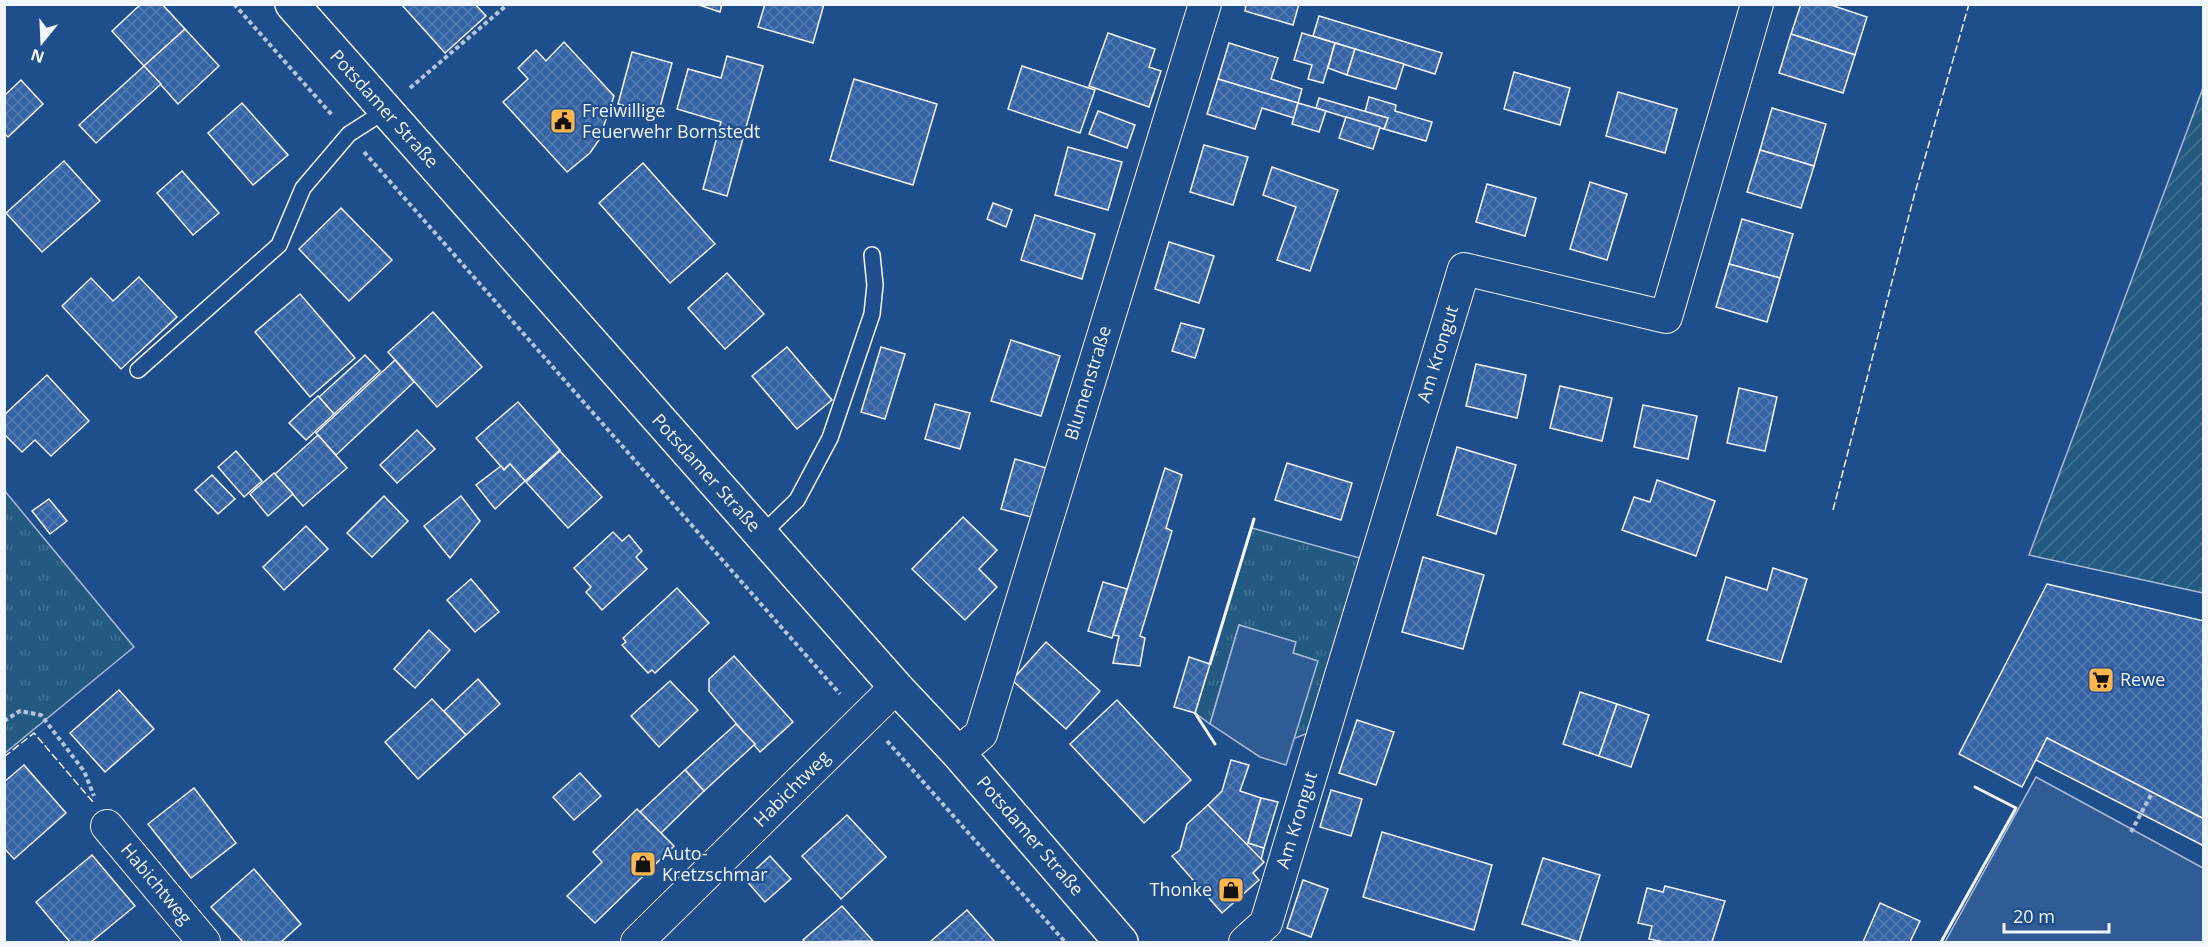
<svg xmlns="http://www.w3.org/2000/svg" width="2208" height="947" font-family="'Open Sans',sans-serif">
	<defs>
		<pattern id="grass-tufts" width="24" height="20" patternUnits="userSpaceOnUse" patternTransform="scale(1.5)"><rect width="24" height="20" fill="#245a82"/><path d="M3 7l-1-3M5 7V3M7 7l1-3M15 17l-1-3M17 17v-4M19 17l1-3" fill="none" stroke="#447295"/></pattern>
		<pattern id="garden-furrows" width="10" height="10" patternUnits="userSpaceOnUse" patternTransform="scale(1.5)"><rect width="10" height="10" fill="#245a82"/><path d="M-1 1l2-2M0 10L10 0M9 11l2-2" fill="none" stroke="#447295"/></pattern>
		<pattern id="building-cross-hatch" width="8" height="8" patternUnits="userSpaceOnUse" patternTransform="scale(1.5)"><rect width="8" height="8" fill="#3563a3"/><path d="M0 0l8 8M0 8l8-8" fill="none" stroke="#537ab1"/></pattern>
	</defs>
	<rect width="100%" height="100%" fill="#1f4e8c"/>
	<g fill="url(#grass-tufts)" stroke="#a8bbd7" stroke-width="1.5">
		<path d="M4,490L134,647L5,753H4Z"/>
		<path d="M1252,528L1360,558L1308,733L1293,739L1317,661L1293,653L1295,642L1239,625L1210,724L1195,713Z"/>
	</g>
	<path fill="url(#garden-furrows)" stroke="#a8bbd7" stroke-width="1.5" d="M2203,88L2204,593H2203L2029,555Z"/>
	<g fill="#305b95" stroke="#a8bbd7" stroke-width="1.5">
		<path d="M1239,625L1296,642L1293,653L1318,661L1286,765L1260,757L1210,724Z"/>
		<path d="M2036,777L2203,868V942H1945Z"/>
	</g>
	<g fill="url(#building-cross-hatch)" stroke="#f2f6ff" stroke-width="1.5">
		<path d="M141,4H162L185,29L144,66L112,31Z"/>
		<path d="M401,4H475L486,16L445,53Z"/>
		<path d="M696,4H722L720,12Z"/>
		<path d="M765,4H824L813,43L758,27Z"/>
		<path d="M1246,4H1299L1293,25L1245,11Z"/>
		<path d="M1801,4H1828L1867,17L1855,55L1791,34Z"/>
		<path d="M1319,16L1442,53L1435,74L1313,36Z"/>
		<path d="M185,29L219,66L178,104L144,66Z"/>
		<path d="M1108,33L1155,49L1149,67L1161,71L1149,107L1089,86Z"/>
		<path d="M1302,33L1335,43L1323,83L1308,79L1312,65L1294,60Z"/>
		<path d="M1791,34L1855,55L1843,93L1779,73Z"/>
		<path d="M564,42L614,96L599,140L590,153L567,172L503,102L528,79L518,68L536,50L546,61Z"/>
		<path d="M1229,43L1278,58L1271,79L1302,89L1298,103L1218,79Z"/>
		<path d="M1335,43L1355,49L1347,75L1328,68Z"/>
		<path d="M1355,49L1404,64L1396,89L1347,75Z"/>
		<path d="M632,52L672,63L658,115L618,104Z"/>
		<path d="M727,56L763,66L727,196L703,189L721,122L677,109L688,69L721,78Z"/>
		<path d="M144,66L161,84L96,143L79,125Z"/>
		<path d="M1022,66L1095,90L1080,133L1008,109Z"/>
		<path d="M1514,72L1570,88L1560,125L1504,109Z"/>
		<path d="M854,79L937,104L913,185L830,160Z"/>
		<path d="M1218,79L1298,103L1294,118L1262,108L1255,129L1207,114Z"/>
		<path d="M21,80L43,104L8,137L4,133V96Z"/>
		<path d="M1618,92L1677,109L1665,153L1606,136Z"/>
		<path d="M1369,97L1396,105L1395,111L1432,122L1426,141L1384,129L1388,118L1365,112Z"/>
		<path d="M1319,98L1388,118L1384,129L1316,108Z"/>
		<path d="M242,103L288,155L253,185L208,133Z"/>
		<path d="M1298,103L1326,111L1319,132L1292,124Z"/>
		<path d="M1772,108L1826,124L1814,166L1760,150Z"/>
		<path d="M1098,111L1135,125L1127,148L1089,134Z"/>
		<path d="M1346,117L1380,127L1373,149L1339,138Z"/>
		<path d="M1204,145L1248,157L1233,205L1190,192Z"/>
		<path d="M1068,147L1122,162L1108,210L1055,195Z"/>
		<path d="M1760,150L1814,166L1801,208L1747,192Z"/>
		<path d="M64,161L100,201L42,252L6,213Z"/>
		<path d="M643,163L715,244L670,283L599,203Z"/>
		<path d="M1272,167L1338,190L1310,271L1277,260L1296,207L1263,195Z"/>
		<path d="M182,171L219,213L193,235L157,193Z"/>
		<path d="M1590,182L1627,194L1607,260L1570,249Z"/>
		<path d="M1487,184L1536,198L1525,236L1476,222Z"/>
		<path d="M993,203L1012,210L1006,227L987,219Z"/>
		<path d="M341,208L392,260L349,301L299,249Z"/>
		<path d="M1035,215L1095,234L1082,279L1021,260Z"/>
		<path d="M1742,219L1793,234L1780,278L1729,264Z"/>
		<path d="M1169,242L1214,256L1199,303L1155,289Z"/>
		<path d="M1729,264L1780,278L1767,322L1716,307Z"/>
		<path d="M727,273L764,314L725,349L688,308Z"/>
		<path d="M139,277L177,317L121,369L62,306L91,278L113,301Z"/>
		<path d="M300,294L355,358L310,397L255,332Z"/>
		<path d="M433,312L482,367L437,407L388,352Z"/>
		<path d="M1181,323L1204,329L1195,358L1172,351Z"/>
		<path d="M1011,340L1060,356L1041,416L991,401Z"/>
		<path d="M787,347L832,400L797,429L752,376Z"/>
		<path d="M881,347L905,354L885,419L861,412Z"/>
		<path d="M365,355L380,371L334,414L319,397Z"/>
		<path d="M395,360L414,382L336,455L316,433Z"/>
		<path d="M1476,364L1526,375L1517,418L1466,406Z"/>
		<path d="M47,375L89,421L51,456L35,440L22,452L4,434V415Z"/>
		<path d="M1560,386L1612,398L1602,441L1550,428Z"/>
		<path d="M1739,388L1777,397L1765,451L1727,443Z"/>
		<path d="M318,396L334,414L306,440L289,423Z"/>
		<path d="M518,402L560,450L525,481L510,464L504,470L476,438Z"/>
		<path d="M935,404L970,413L960,449L925,439Z"/>
		<path d="M1643,405L1697,416L1688,459L1634,447Z"/>
		<path d="M417,430L435,449L397,483L380,465Z"/>
		<path d="M318,435L347,468L303,506L275,474Z"/>
		<path d="M1457,447L1516,465L1496,534L1437,515Z"/>
		<path d="M236,451L262,481L244,497L218,467Z"/>
		<path d="M560,451L602,497L568,528L526,482Z"/>
		<path d="M1015,459L1053,470L1039,519L1001,509Z"/>
		<path d="M1287,463L1352,483L1341,520L1275,500Z"/>
		<path d="M510,464L525,481L495,509L476,485L501,466L504,470Z"/>
		<path d="M1165,468L1182,475L1166,528L1172,531L1140,636L1145,638L1140,666L1113,663L1119,636L1113,635Z"/>
		<path d="M274,473L293,494L268,516L250,494Z"/>
		<path d="M212,475L235,499L218,514L195,490Z"/>
		<path d="M1657,480L1715,501L1696,556L1622,530L1634,497L1650,502Z"/>
		<path d="M384,496L408,521L372,557L347,533Z"/>
		<path d="M461,496L480,521L450,558L424,526Z"/>
		<path d="M49,499L67,521L50,534L32,511Z"/>
		<path d="M963,517L997,550L979,569L997,587L965,620L912,569Z"/>
		<path d="M306,526L328,549L284,590L263,567Z"/>
		<path d="M613,532L622,541L629,535L642,551L636,557L647,569L602,610L586,592L591,587L574,568Z"/>
		<path d="M1423,557L1484,575L1463,649L1402,632Z"/>
		<path d="M1773,568L1807,579L1781,662L1707,640L1726,577L1767,590Z"/>
		<path d="M471,579L499,612L475,632L447,600Z"/>
		<path d="M1103,582L1127,589L1112,638L1088,631Z"/>
		<path d="M2047,584L2204,621V819L2047,738L2022,787L1959,754Z"/>
		<path d="M677,588L709,623L655,673L652,670L648,673L622,645L626,642L623,638Z"/>
		<path d="M429,630L450,650L415,688L394,669Z"/>
		<path d="M1046,642L1100,691L1066,729L1012,680Z"/>
		<path d="M734,656L793,722L760,752L709,691V679Z"/>
		<path d="M1189,657L1210,664L1195,713L1174,707Z"/>
		<path d="M478,679L500,704L466,735L444,711Z"/>
		<path d="M670,681L698,710L659,747L631,716Z"/>
		<path d="M119,690L154,729L105,772L70,733Z"/>
		<path d="M1580,692L1617,704L1599,756L1563,744Z"/>
		<path d="M432,699L466,735L418,779L385,742Z"/>
		<path d="M1117,700L1191,780L1144,823L1070,744Z"/>
		<path d="M1617,704L1649,715L1631,767L1599,756Z"/>
		<path d="M1357,720L1394,732L1376,785L1339,773Z"/>
		<path d="M736,724L755,744L704,791L685,770Z"/>
		<path d="M2047,738L2204,819V846L2036,760Z"/>
		<path d="M1231,760L1249,765L1240,791L1261,798L1248,843L1264,848L1261,860L1208,805L1222,791Z"/>
		<path d="M24,765L66,813L14,859L4,848V782Z"/>
		<path d="M685,770L704,791L661,833L640,812Z"/>
		<path d="M580,773L601,796L574,820L553,797Z"/>
		<path d="M194,788L236,843L191,878L148,824Z"/>
		<path d="M1331,790L1362,799L1351,836L1320,827Z"/>
		<path d="M1261,798L1278,802L1264,848L1248,843Z"/>
		<path d="M1208,805L1264,862L1253,873L1259,880L1222,913L1172,856L1180,850L1187,824Z"/>
		<path d="M637,809L674,846L595,923L567,896L602,862L593,852Z"/>
		<path d="M847,815L886,857L841,899L802,856Z"/>
		<path d="M1382,832L1492,865L1474,930L1363,897Z"/>
		<path d="M92,855L135,906L91,942H70L36,902Z"/>
		<path d="M770,856L791,879L765,902L745,879Z"/>
		<path d="M1543,858L1600,875L1579,942L1522,924Z"/>
		<path d="M254,869L301,924L281,942H243L211,907Z"/>
		<path d="M1303,880L1328,889L1311,937L1287,928Z"/>
		<path d="M1665,886L1725,901L1712,942H1664L1649,939L1652,926L1638,923L1647,888L1663,892Z"/>
		<path d="M1880,903L1920,921L1910,942H1863Z"/>
		<path d="M842,906L873,941L806,942L803,940Z"/>
		<path d="M967,910L995,942H932L931,941Z"/>
	</g>
	<g fill="none" stroke-linecap="round" stroke-linejoin="round">
		<defs>
			<g id="service">
				<path d="M138,370L279,245L303,188L349,134L385,111"/>
				<path d="M761,535L797,500L830,438L872,314L875,285L872,255"/>
			</g>
			<g id="minor">
				<path d="M958,753L981,734L1205,4"/>
				<path d="M107,826L204,942"/>
				<path d="M637,942L896,687"/>
				<path d="M1245,942L1266,923L1464,269L1666,317L1757,4"/>
			</g>
			<path id="primary" d="M292,4L896,687L958,753L1121,942"/>
		</defs>
		<use href="#service" stroke="#f2f6ff" stroke-width="18"/>
		<use href="#minor" stroke="#f2f6ff" stroke-width="34"/>
		<use href="#primary" stroke="#f2f6ff" stroke-width="36"/>
		<g stroke="#b3c4dc" stroke-width="4" stroke-dasharray="4.5 3" stroke-linecap="butt">
			<path d="M234,4L332,115"/>
			<path d="M410,88L508,4"/>
			<path d="M364,152L840,694"/>
			<path d="M4,721L20,711L41,715L84,771L94,796"/>
			<path d="M887,741L1065,942"/>
			<path d="M2131,832L2152,793"/>
		</g>
		<use href="#service" stroke="#1f4e8c" stroke-width="15"/>
		<use href="#minor" stroke="#1f4e8c" stroke-width="32"/>
		<use href="#primary" stroke="#1f4e8c" stroke-width="33"/>
		<g stroke="#f2f6ff" stroke-width="1.5" stroke-dasharray="8 3" stroke-linecap="butt">
			<path d="M1833,510L1914,196L1969,4"/>
			<path d="M4,757L34,733L93,802"/>
		</g>
		<g stroke="#f2f6ff" stroke-width="3">
			<path d="M1210,664L1254,519"/>
			<path d="M1195,713L1215,744"/>
			<path d="M1941,942L2016,808L1975,787"/>
		</g>
	</g>
	<defs>
		<symbol id="civic-square" viewBox="-11 -11 22 22"><rect x="-9" y="-9" width="18" height="18" rx="4" fill="#ffb74d" stroke="#1f4e8c"/><path d="M-.6-6.5H3V-4.5H.6V-3L4-1V1h2V6H-6V1h2V-1L-.6-3ZM-1.2 2.5V6h2.4V2.5Z" fill="#111"/></symbol>
		<symbol id="supermarket-square" viewBox="-11 -11 22 22"><rect x="-9" y="-9" width="18" height="18" rx="4" fill="#ffb74d" stroke="#1f4e8c"/><path d="M-6-5.5h2.5l.6 2H6L4.5 2H-2.5L-4.4-4H-6ZM-1.5 3.2a1.3 1.3 0 1 0 .1 0ZM3 3.2a1.3 1.3 0 1 0 .1 0Z" fill="#111"/></symbol>
		<symbol id="shop-square" viewBox="-11 -11 22 22"><rect x="-9" y="-9" width="18" height="18" rx="4" fill="#ffb74d" stroke="#1f4e8c"/><path d="M-5-2.5h2.3a2.7 3.5 0 0 1 5.4 0H5L5.5 6h-11ZM-1.5-2.5h3a1.5 2.3 0 0 0-3 0Z" fill="#111"/></symbol>
	</defs>
	<g fill-rule="evenodd">
		<use href="#civic-square" x="548" y="106" width="30" height="30"/>
		<use href="#supermarket-square" x="2086" y="665" width="30" height="30"/>
		<use href="#shop-square" x="628" y="849" width="30" height="30"/>
		<use href="#shop-square" x="1216" y="875" width="30" height="30"/>
	</g>
	<g text-anchor="middle" stroke-width="4.5" stroke-linejoin="round" paint-order="stroke">
		<g font-size="18" fill="#f2f6ff" stroke="#1f4e8c">
			<text transform="translate(384 109) rotate(48)" y="6">Potsdamer Straße</text>
			<text transform="translate(1438 354) rotate(-73)" y="6">Am Krongut</text>
			<text transform="translate(1088 383) rotate(-73)" y="6">Blumenstraße</text>
			<text transform="translate(706 473) rotate(48)" y="6">Potsdamer Straße</text>
			<text transform="translate(792 789) rotate(-45)" y="6">Habichtweg</text>
			<text transform="translate(1297 820) rotate(-73)" y="6">Am Krongut</text>
			<text transform="translate(1030 836) rotate(49)" y="6">Potsdamer Straße</text>
			<text transform="translate(156 884) rotate(50)" y="6">Habichtweg</text>
		</g>
		<g font-size="18" fill="#f2f6ff" stroke="#1f4e8c" text-anchor="start">
			<text x="582" y="117">Freiwillige<tspan x="582" dy="21">Feuerwehr Bornstedt</tspan></text>
			<text x="2120" y="686">Rewe</text>
			<text x="662" y="860">Auto-<tspan x="662" dy="21">Kretzschmar</tspan></text>
			<text x="1212" y="896" text-anchor="end">Thonke</text>
		</g>
	</g>
	<rect width="2208" height="947" fill="none" stroke="#f2f6ff" stroke-width="12"/>
	<g transform="translate(42 42) rotate(198)" stroke="#1f4e8c" stroke-width="4.5" paint-order="stroke">
	<path d="M0-4.5L10 22L0 15L-10 22Z" fill="#f2f6ff"/>
	<text y="-9" font-size="16" font-weight="bold" text-anchor="middle" fill="#f2f6ff">N</text>
	</g>
	<path d="M2004 923v9h105v-9" fill="none" stroke="#f2f6ff" stroke-width="3"/>
	<text x="2013" y="923" font-size="18" fill="#f2f6ff" stroke="#1f4e8c" stroke-width="4.5" paint-order="stroke">20 m</text>
</svg>
